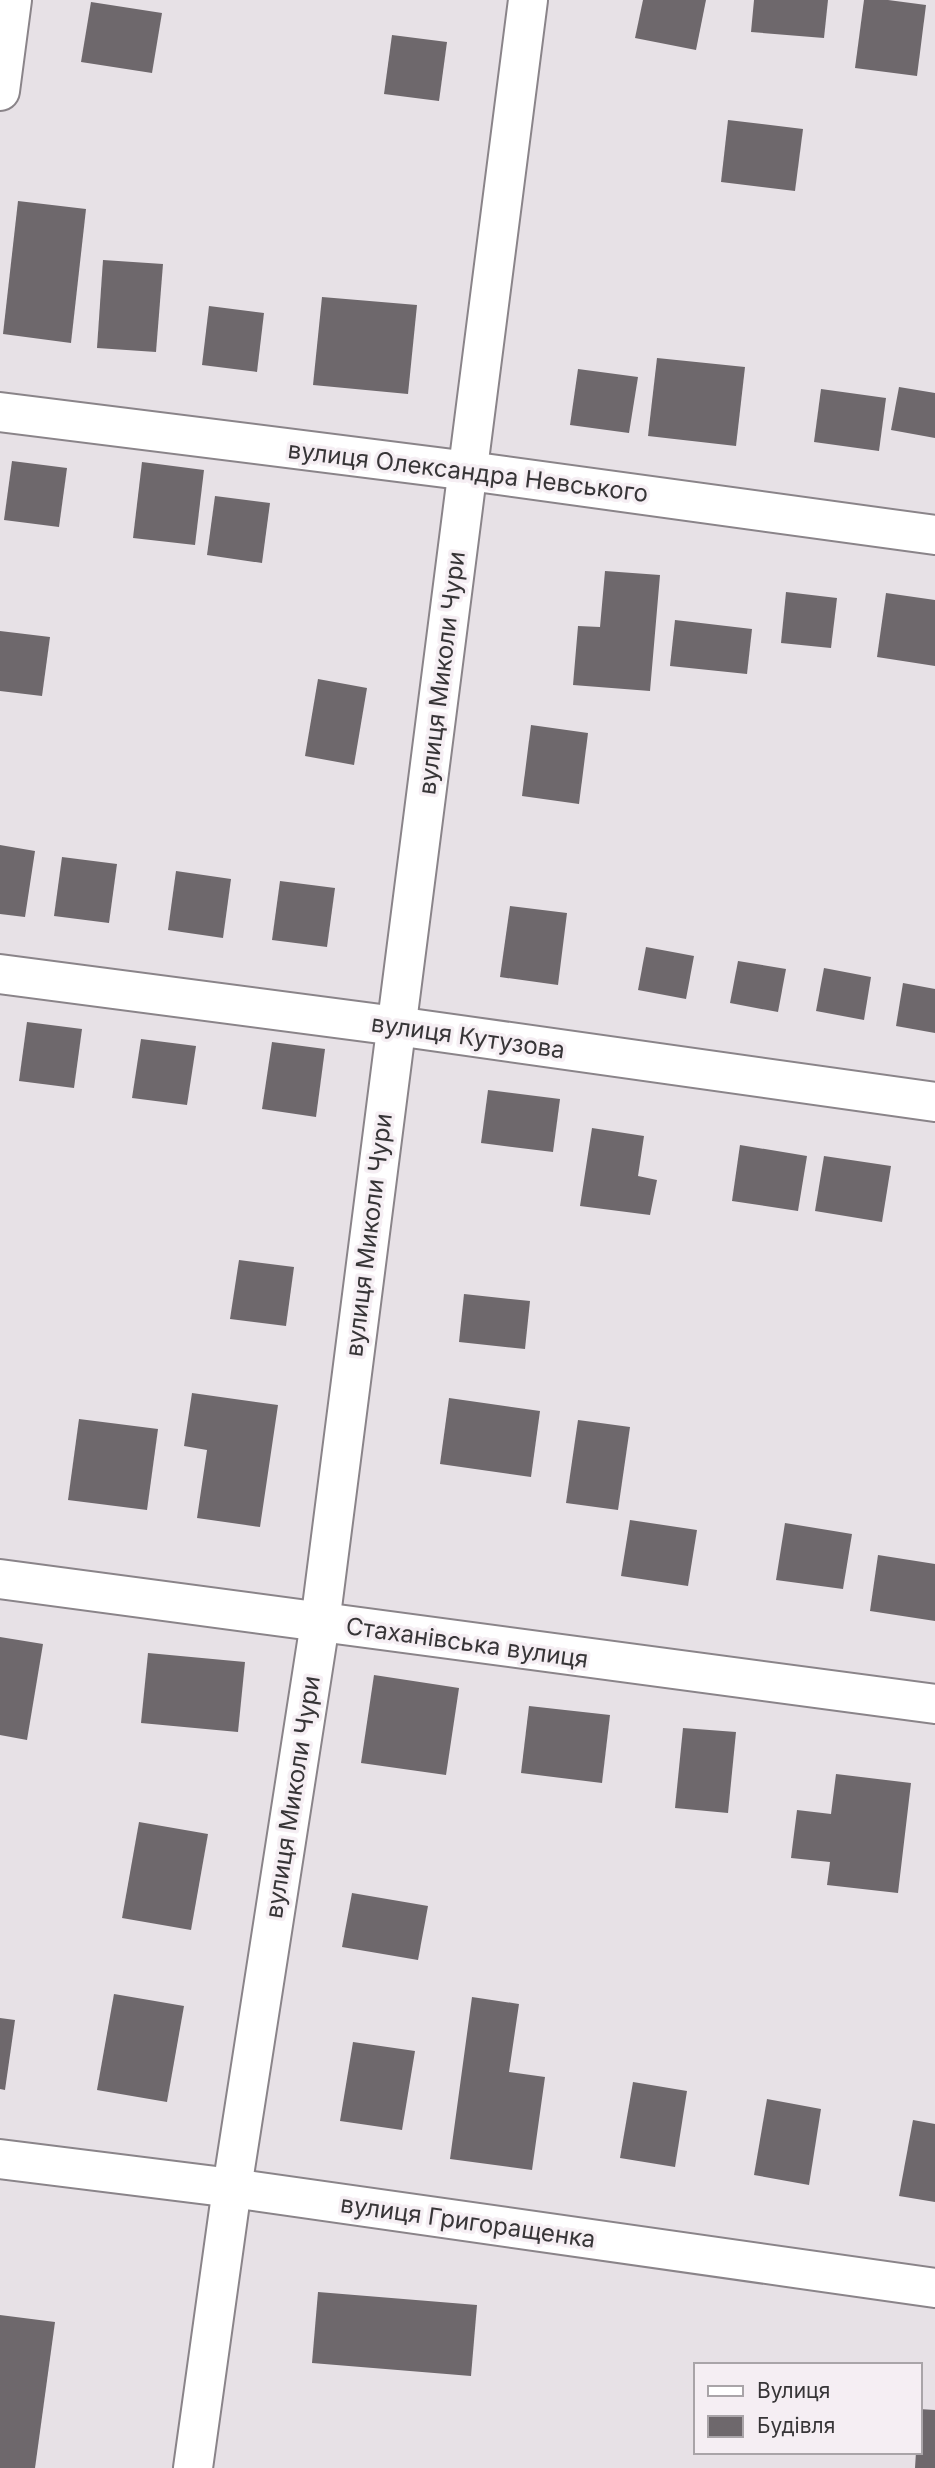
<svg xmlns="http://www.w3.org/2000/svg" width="935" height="2468" font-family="Inter,sans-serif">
	<rect width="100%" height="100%" fill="#e7e1e6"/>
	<g fill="#6e686c">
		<path d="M643,0H706L696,50L635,38Z"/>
		<path d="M754,0H828L824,38L751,32Z"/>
		<path d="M864,0H888L926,5L917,76L855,68Z"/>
		<path d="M91,2L162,13L152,73L81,62Z"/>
		<path d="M392,35L447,42L439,101L384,94Z"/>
		<path d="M728,120L803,129L795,191L721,182Z"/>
		<path d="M18,201L86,209L71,343L3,334Z"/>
		<path d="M103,260L163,264L156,352L97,348Z"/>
		<path d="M322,297L417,305L408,394L313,385Z"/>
		<path d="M209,306L264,313L257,372L202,365Z"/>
		<path d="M657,358L745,367L736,446L648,436Z"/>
		<path d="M578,369L638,377L629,433L570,425Z"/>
		<path d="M899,387L935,393V438L891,430Z"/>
		<path d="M821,389L886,398L879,451L814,442Z"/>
		<path d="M12,461L67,468L59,527L4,520Z"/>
		<path d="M142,462L204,470L195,545L133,538Z"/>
		<path d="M215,496L270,503L262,563L207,555Z"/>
		<path d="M605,571L660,575L650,691L573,685L578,626L600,627Z"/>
		<path d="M786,592L837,598L831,648L781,643Z"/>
		<path d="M886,593L935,600V666L877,657Z"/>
		<path d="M675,620L752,629L747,674L670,666Z"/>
		<path d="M0,631L50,637L42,696L0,691Z"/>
		<path d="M318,679L367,688L354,765L305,756Z"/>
		<path d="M531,725L588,733L579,804L522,796Z"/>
		<path d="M0,845L35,851L25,917L0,914Z"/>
		<path d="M62,857L117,864L109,923L54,916Z"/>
		<path d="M176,871L231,879L223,938L168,930Z"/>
		<path d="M280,881L335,888L327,947L272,940Z"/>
		<path d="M510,906L567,913L558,985L500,977Z"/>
		<path d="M646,947L694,956L686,999L638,990Z"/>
		<path d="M738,961L786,969L778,1012L730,1003Z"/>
		<path d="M824,968L871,977L864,1020L816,1011Z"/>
		<path d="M903,983L935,989V1033L896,1026Z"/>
		<path d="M27,1022L82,1029L74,1088L19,1081Z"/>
		<path d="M141,1039L196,1046L187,1105L132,1098Z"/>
		<path d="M272,1042L325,1049L316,1117L262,1109Z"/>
		<path d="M488,1090L560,1099L553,1152L481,1143Z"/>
		<path d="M592,1128L644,1136L638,1176L657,1180L650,1215L580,1206Z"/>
		<path d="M740,1145L807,1156L798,1211L732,1201Z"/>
		<path d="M824,1156L891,1166L882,1222L815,1211Z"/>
		<path d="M239,1260L294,1267L286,1326L230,1319Z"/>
		<path d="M464,1294L530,1301L525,1349L459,1342Z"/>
		<path d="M192,1393L278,1405L260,1527L197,1518L207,1450L184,1446Z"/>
		<path d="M449,1398L540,1411L531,1477L440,1464Z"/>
		<path d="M79,1419L158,1429L147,1510L68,1500Z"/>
		<path d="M578,1420L630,1427L618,1510L566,1503Z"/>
		<path d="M630,1520L697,1530L688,1586L621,1576Z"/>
		<path d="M785,1523L852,1534L843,1589L776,1580Z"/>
		<path d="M878,1555L935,1564V1621L870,1611Z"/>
		<path d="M0,1637L43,1644L27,1740L0,1735Z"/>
		<path d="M148,1653L245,1662L238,1732L141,1723Z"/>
		<path d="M374,1675L459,1688L446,1775L361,1763Z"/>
		<path d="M529,1706L610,1715L602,1783L521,1773Z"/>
		<path d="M683,1728L736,1732L728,1813L675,1808Z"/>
		<path d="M836,1774L911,1783L898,1893L827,1885L830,1862L791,1858L797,1810L831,1814Z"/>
		<path d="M139,1822L208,1834L191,1930L122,1918Z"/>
		<path d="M352,1893L428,1906L418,1960L342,1947Z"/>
		<path d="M114,1994L184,2006L167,2102L97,2090Z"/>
		<path d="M472,1997L519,2004L509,2072L545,2077L532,2170L450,2159Z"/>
		<path d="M0,2018L15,2020L5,2090L0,2089Z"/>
		<path d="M353,2042L415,2051L402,2130L340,2121Z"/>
		<path d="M633,2082L687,2091L675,2167L620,2158Z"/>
		<path d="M767,2099L821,2109L809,2185L754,2175Z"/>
		<path d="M913,2120L935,2124V2202L899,2196Z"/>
		<path d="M318,2292L477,2305L471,2376L312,2363Z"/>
		<path d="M0,2315L55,2322L35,2468H0Z"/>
		<path d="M919,2409L935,2410V2468H915L916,2452H919Z"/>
	</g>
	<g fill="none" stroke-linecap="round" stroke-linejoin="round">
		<defs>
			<g id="street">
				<path d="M0,91L12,0"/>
				<path d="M0,412L469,471L935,535"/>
				<path d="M0,974L396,1026L935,1102"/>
				<path d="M0,1579L935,1704"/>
				<path d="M0,2159L232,2188L935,2288"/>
				<path d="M193,2468L232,2188L320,1623L528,0"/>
			</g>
		</defs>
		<use href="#street" stroke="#8a8489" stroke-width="42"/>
		<use href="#street" stroke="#fff" stroke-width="38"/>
	</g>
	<g text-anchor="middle" stroke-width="7" stroke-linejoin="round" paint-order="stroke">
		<g font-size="24" fill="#373537" stroke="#f5eef3">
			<text transform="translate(468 472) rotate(7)" y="8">вулиця Олександра Невського</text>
			<text transform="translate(442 673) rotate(-83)" y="8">вулиця Миколи Чури</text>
			<text transform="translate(468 1037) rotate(8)" y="8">вулиця Кутузова</text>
			<text transform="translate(369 1235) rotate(-83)" y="8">вулиця Миколи Чури</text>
			<text transform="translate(467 1643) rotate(8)" y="8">Стаханівська вулиця</text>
			<text transform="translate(293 1797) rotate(-81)" y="8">вулиця Миколи Чури</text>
			<text transform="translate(468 2222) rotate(8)" y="8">вулиця Григоращенка</text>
		</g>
	</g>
	<rect x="694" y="2363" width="228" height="91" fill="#f5eef3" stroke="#a9a4a8" stroke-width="2"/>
	<rect x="708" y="2386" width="35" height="10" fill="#ffffff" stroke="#a9a4a8" stroke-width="2"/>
	<text x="757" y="2398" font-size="21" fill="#373537">Вулиця</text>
	<rect x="708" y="2416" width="35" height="21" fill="#6e686c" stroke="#a9a4a8" stroke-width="2"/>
	<text x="757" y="2433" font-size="21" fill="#373537">Будівля</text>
</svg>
